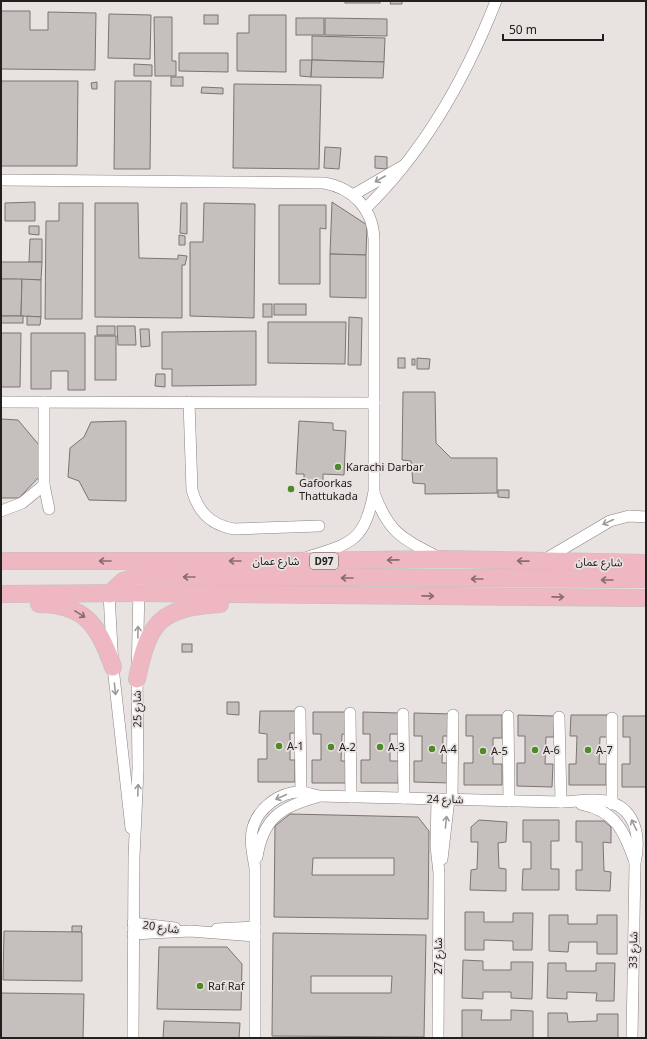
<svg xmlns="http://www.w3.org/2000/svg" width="647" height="1039" font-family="Georgia,'Noto Sans Arabic',serif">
	<rect width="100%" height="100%" fill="#e8e2e0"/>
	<g fill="#c5bfbd" stroke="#7a7573" fill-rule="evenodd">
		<rect x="345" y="1" width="35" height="2"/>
		<path d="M391,1H402V4H390Z"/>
		<path d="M1,11H30V30H48V12L96,13L95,70L1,69Z"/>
		<path d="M109,14L151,15L150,59L108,58Z"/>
		<rect x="204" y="15" width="14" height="9"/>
		<path d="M249,15H286V72L237,71V33H249Z"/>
		<path d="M154,17H172V61H176V76H155Z"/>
		<rect x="296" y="18" width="28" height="17"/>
		<path d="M325,18L387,19V36L325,35Z"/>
		<path d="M312,36L385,38L384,62L312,60Z"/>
		<path d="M179,53H228V72L179,71Z"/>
		<path d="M300,60H312L311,77L300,76Z"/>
		<path d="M312,60L384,62L383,78L311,77Z"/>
		<path d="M134,64L152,65V76H134Z"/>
		<rect x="171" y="77" width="12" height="9"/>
		<path d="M1,81H78L77,166H1Z"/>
		<path d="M115,81H151L150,169H114Z"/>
		<path d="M97,82V89H92L91,83Z"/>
		<path d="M234,84L321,85L319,169L233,168Z"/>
		<path d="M202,87L223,88V94L201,93Z"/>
		<path d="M325,147L341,148L339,169L324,168Z"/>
		<path d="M375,156L387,157V169L375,168Z"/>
		<path d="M35,202V221H5V203Z"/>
		<path d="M332,202L367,225L366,255L330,254Z"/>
		<path d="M59,203H83L82,319H45L46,221H59Z"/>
		<path d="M95,203H138L139,258L178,259V255L187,256L185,265H182V318L95,317Z"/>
		<path d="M181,203H187V234L180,233Z"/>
		<path d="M204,203L255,204L254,318L190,316V242H203Z"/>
		<path d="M279,205H326V229L320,228V284H279Z"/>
		<path d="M29,226H39V235L29,234Z"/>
		<path d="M179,235L185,236V245H179Z"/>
		<path d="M30,239H42V262H29Z"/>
		<path d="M330,254L366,255V298L330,297Z"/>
		<path d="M1,262H42L41,280L1,279Z"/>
		<path d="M1,279H22L21,316H1Z"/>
		<path d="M22,279L41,280V317L21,316Z"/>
		<rect x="263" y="304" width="9" height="13"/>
		<rect x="274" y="304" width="32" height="11"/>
		<rect x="1" y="316" width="22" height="7"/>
		<path d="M27,316L41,317L40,325H27Z"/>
		<path d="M349,317L362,318L361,365H348Z"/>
		<path d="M268,322H346L345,364L268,363Z"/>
		<rect x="97" y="326" width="18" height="9"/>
		<path d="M117,326H135L136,345H118Z"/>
		<path d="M140,329H149L150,346L141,347Z"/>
		<path d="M256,331V385L172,386V369H162V332Z"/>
		<path d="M1,333H21L20,387H1Z"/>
		<path d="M31,333H85V390H68V371H51V389H31Z"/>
		<rect x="95" y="336" width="21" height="44"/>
		<rect x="398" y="358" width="7" height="10"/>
		<path d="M417,358L430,359L429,369H417Z"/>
		<rect x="412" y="359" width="3" height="6"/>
		<path d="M156,374H165V387L155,386Z"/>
		<path d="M403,392H435L436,443L451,458H497V493L425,494V484L413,483L411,461L402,460Z"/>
		<path d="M1,419L18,420L39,445L40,476L19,498H1Z"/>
		<path d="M126,421V501L89,500L79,481L68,477L70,448L84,437L91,422Z"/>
		<path d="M299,421L333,423V430L346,431L344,475L323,474V487L304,486V474H296Z"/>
		<path d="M498,490H509V498L498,497Z"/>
		<rect x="182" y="644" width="10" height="8"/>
		<path d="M227,702H239V715L227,714Z"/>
		<path d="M260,711H296V733H290V760H295V782H258V759H267V734L259,733Z"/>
		<path d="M313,712H350V735L342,734L341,761H350L349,783H312V760H321V734H313Z"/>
		<path d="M363,712L399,713V734H390V761H399L398,783H361V760H370V734H363Z"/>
		<path d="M414,713L452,714L451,736H443L442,763H450V783L414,782V761H422V736H414Z"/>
		<path d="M466,715H502V738H493V764H502V785H464V763H473V736H466Z"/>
		<path d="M518,715L554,716V737H546L545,764H553L552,787L517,786V763H525V736H518Z"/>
		<path d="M571,715H607V737H600L599,764H606V785H569V764H576L577,736H570Z"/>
		<path d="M623,716H646V787H622V764H630V737H623Z"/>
		<path d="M290,814L418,817L429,831L428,919L274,917L275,826ZM313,858H394V875H312Z"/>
		<path d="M479,820L507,822L506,842L498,843L499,868L506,869V891L470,890L471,870L477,869L478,842H471V827Z"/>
		<path d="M523,820H559V841H551V869H559V890H522L523,869H531V842H523Z"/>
		<path d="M576,821H604L611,827V843L603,842L604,871L611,872L610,891L576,890V870H582V842H576Z"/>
		<path d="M465,912H484V922H513V913H533L532,950H513V941L484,940V950H465Z"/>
		<path d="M549,915H568V924H597V915H617V954H597V942H569L568,952L549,951Z"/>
		<path d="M72,926H82L81,932H72Z"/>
		<path d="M4,931L82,932V981L3,980Z"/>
		<path d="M273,933L426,935L424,1037L272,1036ZM311,976H392L391,993H311Z"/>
		<path d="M159,947H227L242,964L241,1010L157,1009Z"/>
		<path d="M463,960L483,961V970H511V962H533L532,999L511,998V992H483V999L462,998Z"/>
		<path d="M548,963H566V971H596V963H615L614,1001H596L597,993L567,992V999L547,998Z"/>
		<path d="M1,993L84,994L83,1038H1Z"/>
		<path d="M462,1010H482L481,1020H511V1010L533,1011V1038H462Z"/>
		<path d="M548,1013H567L568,1022L597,1021V1014H618V1038H548Z"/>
		<path d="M164,1021L240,1023L239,1038H163Z"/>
	</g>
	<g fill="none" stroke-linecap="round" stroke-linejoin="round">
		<defs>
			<g id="street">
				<path d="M1,180L324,183C353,188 373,209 374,239V492C364,541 353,543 308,557"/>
				<path d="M353,195L403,166"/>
				<path d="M365,209C425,151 466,77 496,1"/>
				<path d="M1,402L374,403"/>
				<path d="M44,402V485L49,509"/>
				<path d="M189,402L192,490C198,512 211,525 234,529L319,526"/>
				<path d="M374,493C389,533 401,538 438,557"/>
				<path d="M1,511L22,503L44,485"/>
				<path d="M544,560L610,521L629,516L646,517"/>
				<path d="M109,594L113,667L131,828"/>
				<path d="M300,712L301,792"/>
				<path d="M350,713L351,797"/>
				<path d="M403,714L404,798"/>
				<path d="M508,716L509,801"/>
				<path d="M559,717L561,802"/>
				<path d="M612,718V804"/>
				<path d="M437,799L436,846L439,873L438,1038"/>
				<path d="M452,799L453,715"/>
				<path d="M581,804C616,811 624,831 635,862"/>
				<path d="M257,857C263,819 280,807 317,797"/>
				<path d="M442,859L449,799"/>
				<path d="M133,923L175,928"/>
				<path d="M217,929L255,927"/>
				<path d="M133,934L190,931L255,936"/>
				<path d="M133,1038L134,857L138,769L137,679L139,587"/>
				<path d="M255,1038V868C253,855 249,840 253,827C259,808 279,792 300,792C306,792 313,795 319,796L561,802C575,802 590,798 605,801C636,807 641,837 635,863L632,1038"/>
			</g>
			<g id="primary">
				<path d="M1,561H294L442,559L646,563"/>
				<path d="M1,594L138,593L646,598"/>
				<path d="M109,594L123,581L139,576L646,579"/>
				<path d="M39,604C86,604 99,627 113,667"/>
				<path d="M137,679C149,621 160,608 220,604"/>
			</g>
		</defs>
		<use href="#street" stroke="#898482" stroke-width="12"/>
		<use href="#primary" stroke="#c1c1c0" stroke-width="18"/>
		<use href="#street" stroke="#fff" stroke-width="11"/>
		<use href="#primary" stroke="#eeb7c2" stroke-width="17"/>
	</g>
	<defs><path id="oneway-shaft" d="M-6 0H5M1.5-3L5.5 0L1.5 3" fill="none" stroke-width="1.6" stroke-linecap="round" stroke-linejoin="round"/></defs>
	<g stroke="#9c9b9a">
		<use href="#oneway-shaft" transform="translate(380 179) rotate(150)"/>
		<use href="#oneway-shaft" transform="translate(608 522) rotate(155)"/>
		<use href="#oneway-shaft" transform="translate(138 632) rotate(-89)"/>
		<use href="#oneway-shaft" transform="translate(115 689) rotate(84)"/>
		<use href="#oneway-shaft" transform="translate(138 790) rotate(-88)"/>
		<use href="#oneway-shaft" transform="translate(281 797) rotate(156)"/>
		<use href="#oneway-shaft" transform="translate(446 822) rotate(-84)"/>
		<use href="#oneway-shaft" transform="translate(634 825) rotate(-116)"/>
	</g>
	<g stroke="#886c70">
		<use href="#oneway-shaft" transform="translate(393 560) rotate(179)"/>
		<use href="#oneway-shaft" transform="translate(105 561) rotate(180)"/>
		<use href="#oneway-shaft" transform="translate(235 561) rotate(-180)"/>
		<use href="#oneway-shaft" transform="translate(523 561) rotate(-179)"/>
		<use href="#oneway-shaft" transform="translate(189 577) rotate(-180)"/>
		<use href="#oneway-shaft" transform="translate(347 578) rotate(-180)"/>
		<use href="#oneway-shaft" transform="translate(477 579) rotate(-180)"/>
		<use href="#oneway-shaft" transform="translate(607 580) rotate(-180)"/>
		<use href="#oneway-shaft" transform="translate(428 596) rotate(1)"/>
		<use href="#oneway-shaft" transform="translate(558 597) rotate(1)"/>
		<use href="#oneway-shaft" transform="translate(80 614) rotate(32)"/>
	</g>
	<g fill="#4e8a28" stroke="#e8e2e0" stroke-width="1.5">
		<circle cx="338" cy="467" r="4"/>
		<circle cx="291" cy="489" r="4"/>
		<circle cx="279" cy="746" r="4"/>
		<circle cx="331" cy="747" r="4"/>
		<circle cx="380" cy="747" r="4"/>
		<circle cx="432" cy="749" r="4"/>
		<circle cx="535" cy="750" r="4"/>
		<circle cx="588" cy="750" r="4"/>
		<circle cx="483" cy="751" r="4"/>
		<circle cx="200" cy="986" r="4"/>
	</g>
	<g text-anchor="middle" stroke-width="3.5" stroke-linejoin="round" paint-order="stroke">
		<rect fill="#e8e2e0" stroke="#5d5a59" stroke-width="1" x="310" y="553" width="28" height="16" rx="3"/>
		<g font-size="10" font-weight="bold" fill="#22201f">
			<text x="324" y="565">D97</text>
		</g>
		<g font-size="11" fill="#22201f" stroke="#e8e2e0" text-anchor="start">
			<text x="346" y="471">Karachi Darbar</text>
			<text x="299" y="487">Gafoorkas<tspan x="299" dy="13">Thattukada</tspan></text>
			<text x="287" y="750">A-1</text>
			<text x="339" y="751">A-2</text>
			<text x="388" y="751">A-3</text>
			<text x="440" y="753">A-4</text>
			<text x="543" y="754">A-6</text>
			<text x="596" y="754">A-7</text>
			<text x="491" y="755">A-5</text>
			<text x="208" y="990">Raf Raf</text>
		</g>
		<g font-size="11" fill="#22201f" stroke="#e8e2e0">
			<text x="276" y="565">شارع عمان</text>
			<text transform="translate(599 562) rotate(1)" y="4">شارع عمان</text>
			<text transform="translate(137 709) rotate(-91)" y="4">شارع 25</text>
			<text transform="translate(445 799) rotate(1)" y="4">شارع 24</text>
			<text transform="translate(161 927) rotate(8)" y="4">شارع 20</text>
			<text transform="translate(633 950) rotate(-89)" y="4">شارع 33</text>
			<text transform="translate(438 956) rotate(-90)" y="4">شارع 27</text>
		</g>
	</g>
	<rect width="647" height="1039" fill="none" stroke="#22201f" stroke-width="4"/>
	<path d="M503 34v6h100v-6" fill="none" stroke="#22201f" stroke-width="2"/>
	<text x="509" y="34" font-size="12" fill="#22201f" stroke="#e8e2e0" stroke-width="3" paint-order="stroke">50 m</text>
</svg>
